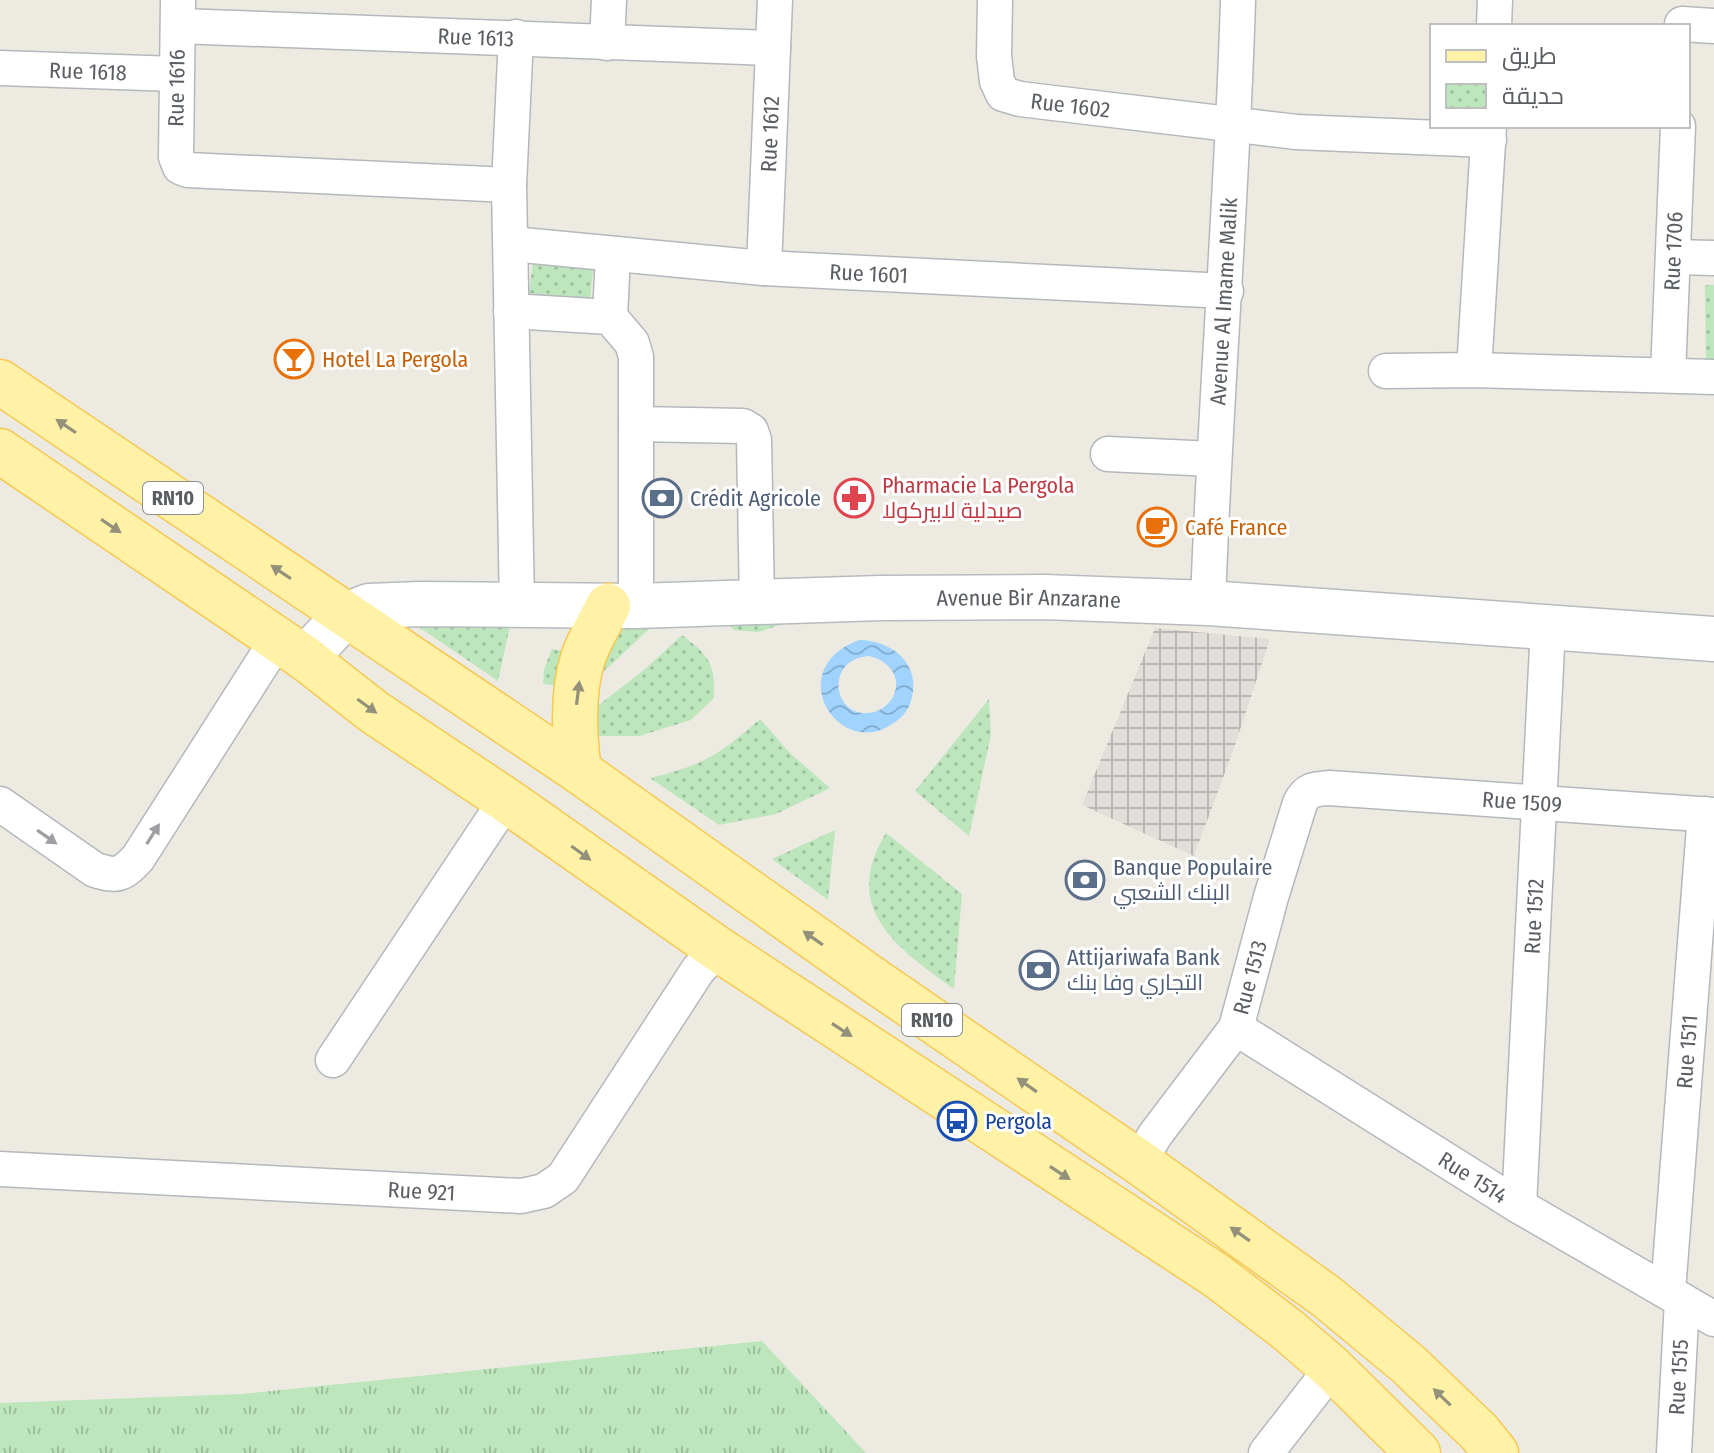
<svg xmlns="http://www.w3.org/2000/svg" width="1714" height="1453" font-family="'Fira Sans Condensed',Cairo,sans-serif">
	<defs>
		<pattern id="industrial-grid" width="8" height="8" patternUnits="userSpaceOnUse" patternTransform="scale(2)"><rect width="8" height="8" fill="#e1ded9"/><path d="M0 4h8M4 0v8" fill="none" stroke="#b9b7b4"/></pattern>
		<pattern id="grass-tufts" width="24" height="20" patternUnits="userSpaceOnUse" patternTransform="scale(2)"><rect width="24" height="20" fill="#bde6bd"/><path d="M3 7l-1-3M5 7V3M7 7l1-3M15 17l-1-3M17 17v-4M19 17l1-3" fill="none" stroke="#9dbe9d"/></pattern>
		<pattern id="park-dots" width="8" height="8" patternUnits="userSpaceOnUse" patternTransform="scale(2)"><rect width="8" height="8" fill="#bde6bd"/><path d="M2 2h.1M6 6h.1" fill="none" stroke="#9dbe9d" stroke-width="1.8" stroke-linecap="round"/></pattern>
		<pattern id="water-waves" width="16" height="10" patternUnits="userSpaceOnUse" patternTransform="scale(2)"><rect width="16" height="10" fill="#a0d4ff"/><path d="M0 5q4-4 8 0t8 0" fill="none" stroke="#85afd2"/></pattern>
	</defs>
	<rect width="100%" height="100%" fill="#edebe1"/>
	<path fill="url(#industrial-grid)" d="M1155,628L1270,639L1234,748L1194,856L1082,805Z"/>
	<path fill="url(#grass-tufts)" d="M762,1341L866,1453H0V1403L241,1394Z"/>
	<g fill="url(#park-dots)">
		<path d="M534,254L594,259L590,300L529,293Z"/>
		<path d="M1705,285H1714V363H1706Z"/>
		<path d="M373,596L515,602L498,681Z"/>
		<path d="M797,606L782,624L759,632L734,630L710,607Z"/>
		<path d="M664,615L599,676L565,686L543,684L544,669L552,649L563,651Z"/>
		<path d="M682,635C708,655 716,663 714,698L691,720L639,736H579L587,714L644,670Z"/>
		<path d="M989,699L991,735L969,836L915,791Z"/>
		<path d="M760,719L790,753L830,788L776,814L719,825L650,778C704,765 719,755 760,719Z"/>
		<path d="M835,830L828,900L772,859Z"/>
		<path d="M886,833L962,894L954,989C896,948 840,908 886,833Z"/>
	</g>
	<path fill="url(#water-waves)" fill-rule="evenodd" d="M859,640C894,640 924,667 910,704C906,714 898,721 889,726C837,757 782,669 859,640ZM869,656C888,660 903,677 893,697C889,704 882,710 874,712C833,722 823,659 869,656Z"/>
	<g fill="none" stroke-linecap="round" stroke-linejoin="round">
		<defs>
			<g id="street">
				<path d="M178,0L176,157L180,167L188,170L509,185"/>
				<path id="s1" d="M995,0L994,56L997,81L1003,94L1020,99L1296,132L1489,140"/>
				<path d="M1682,24L1714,26"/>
				<path id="s2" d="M178,26L773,48"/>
				<path d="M1494,26L1495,0"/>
				<path d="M516,37L509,185L517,605"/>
				<path d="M607,43L609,0"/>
				<path id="s3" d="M0,68L176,74"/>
				<path id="s4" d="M512,244L764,268L1226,291"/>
				<path d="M1673,257L1714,258"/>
				<path id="s5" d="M764,268L775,0"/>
				<path d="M511,311L610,317L632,343L636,357V606"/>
				<path d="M610,317L613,254"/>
				<path d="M1474,370L1489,126"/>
				<path d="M1386,371L1474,370L1714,377"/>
				<path id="s6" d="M1668,375L1678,126"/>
				<path d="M636,424L743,426L751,431L754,440L757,603"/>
				<path d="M1108,454L1213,459"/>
				<path id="s7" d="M1208,603C1215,402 1232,201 1238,0"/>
				<path d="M0,804L95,870C118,877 122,875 138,858L277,640"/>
				<path id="s8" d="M1236,1028L1519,1206L1714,1319"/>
				<path d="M333,1060L506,800"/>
				<path id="s9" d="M1139,1162L1155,1135L1236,1028L1271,897L1300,803C1307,789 1315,789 1329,788L1714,815"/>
				<path id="s10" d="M0,1169L521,1196L544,1191L563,1178L698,970L718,949"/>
				<path id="s11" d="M1519,1206L1548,627"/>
				<path id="s12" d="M1668,1291L1705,814"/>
				<path d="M1266,1453L1332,1368"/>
				<path id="s13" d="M1674,1453L1682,1300"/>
			</g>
			<g id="secondary">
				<path id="s14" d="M305,658L346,615L369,606L420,604L636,606L880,598L1044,597L1208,603L1714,639"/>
			</g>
			<g id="primary">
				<path d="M0,382L579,771L875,981L1139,1162L1327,1297L1408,1364L1479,1432L1496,1453"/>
				<path d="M0,451L305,658L374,712L506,800L718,949L1217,1276L1288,1330L1332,1368L1418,1453"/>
				<path d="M579,771C574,735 572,693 583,658C589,640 600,623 608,606"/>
			</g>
		</defs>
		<use href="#street" stroke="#b4b8bc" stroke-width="37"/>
		<use href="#secondary" stroke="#b7bbc0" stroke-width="47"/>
		<use href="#primary" stroke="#f5c953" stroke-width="47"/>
		<use href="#street" stroke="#fff" stroke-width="34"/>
		<use href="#secondary" stroke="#fff" stroke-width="44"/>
		<use href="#primary" stroke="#fff1a5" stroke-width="44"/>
	</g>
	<defs><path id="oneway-solid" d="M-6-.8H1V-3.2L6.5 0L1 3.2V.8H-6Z" transform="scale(2)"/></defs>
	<g fill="#94917a">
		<use href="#oneway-solid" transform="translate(66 426) rotate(-146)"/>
		<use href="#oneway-solid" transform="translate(111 526) rotate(34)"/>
		<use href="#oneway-solid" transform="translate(281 572) rotate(-146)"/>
		<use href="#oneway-solid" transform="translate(578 693) rotate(-83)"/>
		<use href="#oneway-solid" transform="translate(367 706) rotate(36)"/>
		<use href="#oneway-solid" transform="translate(581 853) rotate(36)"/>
		<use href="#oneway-solid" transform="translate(813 938) rotate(-145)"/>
		<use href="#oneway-solid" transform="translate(842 1030) rotate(33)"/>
		<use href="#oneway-solid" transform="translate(1027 1085) rotate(-145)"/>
		<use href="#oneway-solid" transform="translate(1060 1173) rotate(33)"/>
		<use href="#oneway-solid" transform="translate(1240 1234) rotate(-145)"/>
		<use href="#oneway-solid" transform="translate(1442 1397) rotate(-136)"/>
	</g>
	<g fill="#9c9ea1">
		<use href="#oneway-solid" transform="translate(153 834) rotate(-58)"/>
		<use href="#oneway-solid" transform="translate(47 837) rotate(35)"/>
	</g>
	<defs>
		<symbol id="bar-ring" viewBox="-11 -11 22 22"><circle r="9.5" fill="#fff" stroke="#e8710a" stroke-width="1.5"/><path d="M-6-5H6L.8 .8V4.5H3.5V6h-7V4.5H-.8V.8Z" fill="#e8710a"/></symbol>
		<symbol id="bank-ring" viewBox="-11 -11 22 22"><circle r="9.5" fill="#fff" stroke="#5c6f8a" stroke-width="1.5"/><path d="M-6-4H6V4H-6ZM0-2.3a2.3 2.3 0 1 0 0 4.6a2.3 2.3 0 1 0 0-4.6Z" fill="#5c6f8a"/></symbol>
		<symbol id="pharmacy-ring" viewBox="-11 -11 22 22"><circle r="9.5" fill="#fff" stroke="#e0444e" stroke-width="1.5"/><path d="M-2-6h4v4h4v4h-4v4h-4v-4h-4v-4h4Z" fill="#e0444e"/></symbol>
		<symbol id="cafe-ring" viewBox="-11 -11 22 22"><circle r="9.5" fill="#fff" stroke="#e8710a" stroke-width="1.5"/><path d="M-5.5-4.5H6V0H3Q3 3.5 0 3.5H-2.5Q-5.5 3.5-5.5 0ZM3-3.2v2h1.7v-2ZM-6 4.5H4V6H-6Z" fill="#e8710a"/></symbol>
		<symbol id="bus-ring" viewBox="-11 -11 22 22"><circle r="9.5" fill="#fff" stroke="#1a4fb4" stroke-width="1.5"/><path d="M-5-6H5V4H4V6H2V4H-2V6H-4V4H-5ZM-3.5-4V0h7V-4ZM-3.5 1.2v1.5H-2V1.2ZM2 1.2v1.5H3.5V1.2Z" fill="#1a4fb4"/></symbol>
	</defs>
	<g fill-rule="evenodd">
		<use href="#bar-ring" x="272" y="337" width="44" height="44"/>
		<use href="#bank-ring" x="640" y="476" width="44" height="44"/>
		<use href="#pharmacy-ring" x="832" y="476" width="44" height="44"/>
		<use href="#cafe-ring" x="1135" y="505" width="44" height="44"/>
		<use href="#bank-ring" x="1063" y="858" width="44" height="44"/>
		<use href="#bank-ring" x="1017" y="948" width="44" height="44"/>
		<use href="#bus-ring" x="935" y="1099" width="44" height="44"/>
	</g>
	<g text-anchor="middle" stroke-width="6" stroke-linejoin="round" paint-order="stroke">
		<g fill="#fff" stroke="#8c8e92" stroke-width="2">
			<rect x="143" y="482" width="60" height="32" rx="6"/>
			<rect x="902" y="1004" width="60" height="32" rx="6"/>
		</g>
		<g font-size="20" font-weight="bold" fill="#5a5e63">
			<text x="173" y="505">RN10</text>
			<text x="932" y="1027">RN10</text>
		</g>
		<g font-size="22" fill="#5a5e63" stroke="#fff">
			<text dy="8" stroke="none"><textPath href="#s2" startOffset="298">Rue 1613</textPath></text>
			<text dy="8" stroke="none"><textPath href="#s3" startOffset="88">Rue 1618</textPath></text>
			<text transform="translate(176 88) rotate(-89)" y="8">Rue 1616</text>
			<text dy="8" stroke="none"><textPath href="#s1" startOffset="164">Rue 1602</textPath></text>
			<text dy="8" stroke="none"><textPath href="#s5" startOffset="134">Rue 1612</textPath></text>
			<text dy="8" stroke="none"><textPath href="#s6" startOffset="124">Rue 1706</textPath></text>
			<text dy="8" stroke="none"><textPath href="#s4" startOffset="358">Rue 1601</textPath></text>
			<text dy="8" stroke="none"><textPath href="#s7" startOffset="302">Avenue Al Imame Malik</textPath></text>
			<text dy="8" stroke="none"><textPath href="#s14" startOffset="744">Avenue Bir Anzarane</textPath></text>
			<text dy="8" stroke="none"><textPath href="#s9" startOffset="628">Rue 1509</textPath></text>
			<text dy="8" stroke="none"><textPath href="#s11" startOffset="290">Rue 1512</textPath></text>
			<text dy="8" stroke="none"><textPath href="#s9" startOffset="218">Rue 1513</textPath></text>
			<text dy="8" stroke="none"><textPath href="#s12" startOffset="240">Rue 1511</textPath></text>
			<text dy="8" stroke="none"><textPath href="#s8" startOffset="280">Rue 1514</textPath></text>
			<text dy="8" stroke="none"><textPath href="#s10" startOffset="422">Rue 921</textPath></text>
			<text dy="8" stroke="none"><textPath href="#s13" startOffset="76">Rue 1515</textPath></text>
		</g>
		<g font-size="22" fill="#c56008" stroke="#fff" text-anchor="start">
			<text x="322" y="367">Hotel La Pergola</text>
			<text x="1185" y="535">Café France</text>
		</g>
		<g font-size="22" fill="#be3a42" stroke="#fff" text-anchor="start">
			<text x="882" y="493">Pharmacie La Pergola<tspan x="882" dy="25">صيدلية لابيركولا</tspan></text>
		</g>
		<g font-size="22" fill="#4e5e75" stroke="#fff" text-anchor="start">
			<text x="690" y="506">Crédit Agricole</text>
			<text x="1113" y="875">Banque Populaire<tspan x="1113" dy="25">البنك الشعبي</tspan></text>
			<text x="1067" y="965">Attijariwafa Bank<tspan x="1067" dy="25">التجاري وفا بنك</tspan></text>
		</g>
		<g font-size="22" fill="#164399" stroke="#fff" text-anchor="start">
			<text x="985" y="1129">Pergola</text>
		</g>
	</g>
	<rect x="1430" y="24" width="260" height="104" fill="#ffffff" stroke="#bdbfc1" stroke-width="2"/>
	<rect x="1446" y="50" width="40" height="12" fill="#fff1a5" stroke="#bdbfc1" stroke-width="2"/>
	<text x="1502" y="64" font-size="24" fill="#5a5e63">طريق</text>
	<rect x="1446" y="84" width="40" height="24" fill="url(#park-dots)" stroke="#bdbfc1" stroke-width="2"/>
	<text x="1502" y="104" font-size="24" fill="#5a5e63">حديقة</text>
</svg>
